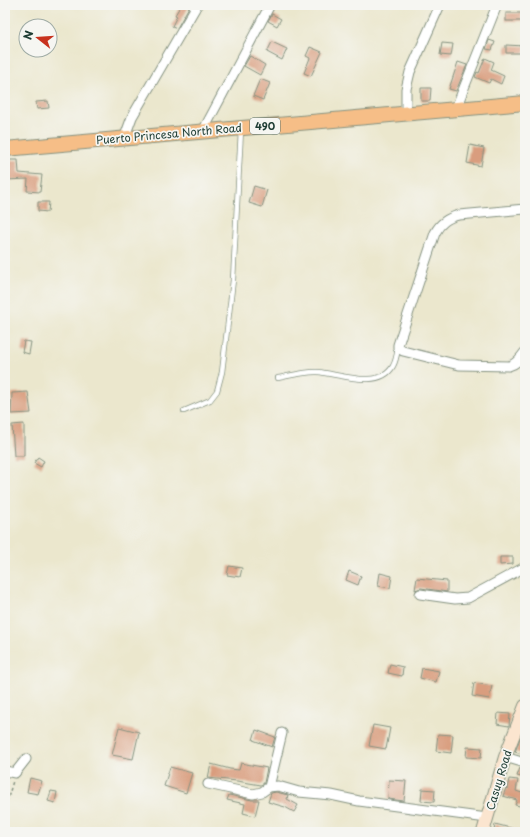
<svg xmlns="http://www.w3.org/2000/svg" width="530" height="837" font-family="'Playpen Sans',sans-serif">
	<rect width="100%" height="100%" fill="#f6f6f2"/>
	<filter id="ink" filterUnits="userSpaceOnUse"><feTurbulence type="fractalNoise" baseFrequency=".025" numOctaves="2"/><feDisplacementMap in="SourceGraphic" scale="8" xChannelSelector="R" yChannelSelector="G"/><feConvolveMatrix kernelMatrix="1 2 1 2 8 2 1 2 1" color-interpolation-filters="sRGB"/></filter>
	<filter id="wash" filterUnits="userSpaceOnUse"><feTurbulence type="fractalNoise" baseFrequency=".012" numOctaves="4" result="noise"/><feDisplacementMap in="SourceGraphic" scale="16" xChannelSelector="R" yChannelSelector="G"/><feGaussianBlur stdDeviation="0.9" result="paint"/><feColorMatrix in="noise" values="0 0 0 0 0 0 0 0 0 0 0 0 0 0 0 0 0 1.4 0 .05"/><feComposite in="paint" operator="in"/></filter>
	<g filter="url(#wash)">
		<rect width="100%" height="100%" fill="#ebe7cd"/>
		<g id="blocks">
			<g fill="#d99d7e">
				<path d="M181,5H190L177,28L172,26L177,16L175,15Z"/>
				<rect x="506" y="13" width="16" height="8"/>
				<path d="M272,14L281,19L277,26L268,21Z"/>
				<path d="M489,40L495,42L492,50L486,49Z"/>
				<path d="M272,42L287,49L282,60L267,52Z"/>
				<path d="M442,43L453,44L451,56L440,55Z"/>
				<path d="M506,45L525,46V53H506Z"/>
				<path d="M310,47L322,52L311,76L304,73L310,58L306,56Z"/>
				<path d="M250,56L265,65L260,75L244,66Z"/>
				<path d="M485,58L494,62L491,70L504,76L501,84L491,79L489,83L475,77L477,72L479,73Z"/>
				<path d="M458,62L467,65L456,91L449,89Z"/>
				<path d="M260,79L270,83L263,100L253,96Z"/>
				<path d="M421,88H431L430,101H421Z"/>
				<path d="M48,101L49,108L37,109L36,102Z"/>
				<path d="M470,145L484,148L481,166L467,163Z"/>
				<path d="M5,160H18L19,173L42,175L40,192L27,191L28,179L5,180Z"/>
				<path d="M254,186L267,190L262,207L249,203Z"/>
				<path d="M38,202H49L48,212L38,211Z"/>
				<path d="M24,341L31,342L29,354L22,352Z"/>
				<path d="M28,392L31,413L11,414L12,393Z"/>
				<path d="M24,424V456H14L12,425Z"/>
				<path d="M38,457L44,461L41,467L34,463Z"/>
				<path d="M500,557H513V564L500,565Z"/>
				<path d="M229,566L242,568L240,577L227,575Z"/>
				<path d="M349,571L361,576L358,585L346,580Z"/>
				<path d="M380,573L392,576L390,588L378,586Z"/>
				<path d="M417,578L447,581V592L421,588L415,590Z"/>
				<path d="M390,664L403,667L402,676L388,673Z"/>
				<path d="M422,668L439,671L436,682L420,678Z"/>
				<path d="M474,683L492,686L489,699L472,696Z"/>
				<path d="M498,713L510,714L509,726L497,724Z"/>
				<path d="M373,725L390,728L386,749L369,746Z"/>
				<path d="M119,727L139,732L133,759L112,755Z"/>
				<path d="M256,730L275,737L272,747L253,740Z"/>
				<path d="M438,734L453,735L451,753L436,751Z"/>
				<path d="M520,738L525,740V755L515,752Z"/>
				<path d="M467,747L482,748L481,758L466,757Z"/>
				<path d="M241,763L267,768L264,783L261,785L237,781L208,778L211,764L230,769L239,770Z"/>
				<path d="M170,767L192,773L186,793L164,786Z"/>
				<path d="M520,768L525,769V778L517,776Z"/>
				<path d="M30,778L42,781L38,794L27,792Z"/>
				<path d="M509,779L518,780L516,791L525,794V807L515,805L517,800L503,796L506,788L507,789Z"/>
				<path d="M389,780L406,781L404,801L388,799Z"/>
				<path d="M422,789L435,790L434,802L421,801Z"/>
				<path d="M51,791L57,792L55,803L48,801Z"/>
				<path d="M276,792L288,795L287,799L298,805L294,812L285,807L268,802L271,793Z"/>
				<path d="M229,795L252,800H259L255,816L243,813L245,804L227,800Z"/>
				<path d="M495,824L518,830V832H494Z"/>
			</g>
		</g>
	</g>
	<g filter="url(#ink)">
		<use href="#blocks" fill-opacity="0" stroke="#859280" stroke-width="1"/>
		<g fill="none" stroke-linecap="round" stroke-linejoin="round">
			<defs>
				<g id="lane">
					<path d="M278,378C290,376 305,371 318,372C339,374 380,390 393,366C396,361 397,354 398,348"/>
					<path d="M184,411L210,400L217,391L222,372L233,280L241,130"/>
				</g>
				<g id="street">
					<path d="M456,108L497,5"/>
					<path d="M406,113V89L410,72L440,5"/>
					<path d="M203,131L270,5"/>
					<path d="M124,139L132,117L197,5"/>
					<path d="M525,209L459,215C447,218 440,223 435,233L398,345V348L403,351L459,365L509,366C517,364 520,358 525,352"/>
					<path d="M420,594L455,599L468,598L525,567"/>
					<path d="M505,757L525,763"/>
					<path d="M5,771L15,773L26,759"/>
					<path d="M208,784L253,794L262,792L269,787L278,786L299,792L331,795L359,801L487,818"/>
					<path d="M269,787L282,733"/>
					<path d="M524,832L525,828"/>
				</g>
				<path id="secondary" d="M483,832L505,757L525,706"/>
				<path id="primary" d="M5,149L525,103"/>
			</defs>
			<use href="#lane" stroke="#859280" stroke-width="6"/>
			<use href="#street" stroke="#859280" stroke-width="11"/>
			<use href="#secondary" stroke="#859280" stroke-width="14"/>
			<use href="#primary" stroke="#859280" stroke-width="16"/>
			<path stroke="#859280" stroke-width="1.5" stroke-dasharray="3 3" stroke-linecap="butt" d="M5,808L13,781"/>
			<use href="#lane" stroke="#fff" stroke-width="4.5"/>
			<use href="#street" stroke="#fff" stroke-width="9"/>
			<use href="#secondary" stroke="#fbe5cf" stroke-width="12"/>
			<use href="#primary" stroke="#f6be87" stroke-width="14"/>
		</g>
	</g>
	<g text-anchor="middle" stroke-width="3.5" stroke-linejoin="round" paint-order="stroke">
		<rect fill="#f6f6f2" stroke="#60746d" stroke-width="1" x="250" y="118" width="30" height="16" rx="3"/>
		<g font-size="10" font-weight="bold" fill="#1f3d34">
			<text x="265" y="130">490</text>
		</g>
		<g font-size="11" fill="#1f3d34" stroke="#f6f6f2">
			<text transform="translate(169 134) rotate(-5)" y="4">Puerto Princesa North Road</text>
			<text transform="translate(499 780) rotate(-73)" y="4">Casuy Road</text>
		</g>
	</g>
	<rect width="530" height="837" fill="none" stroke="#f6f6f2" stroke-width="20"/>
	<g transform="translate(38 38) rotate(287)"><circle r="19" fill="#f6f6f2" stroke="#a0aca6"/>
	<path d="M0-3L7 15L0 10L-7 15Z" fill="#c8321e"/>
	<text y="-6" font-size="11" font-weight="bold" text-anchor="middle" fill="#1f3d34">N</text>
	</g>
</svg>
